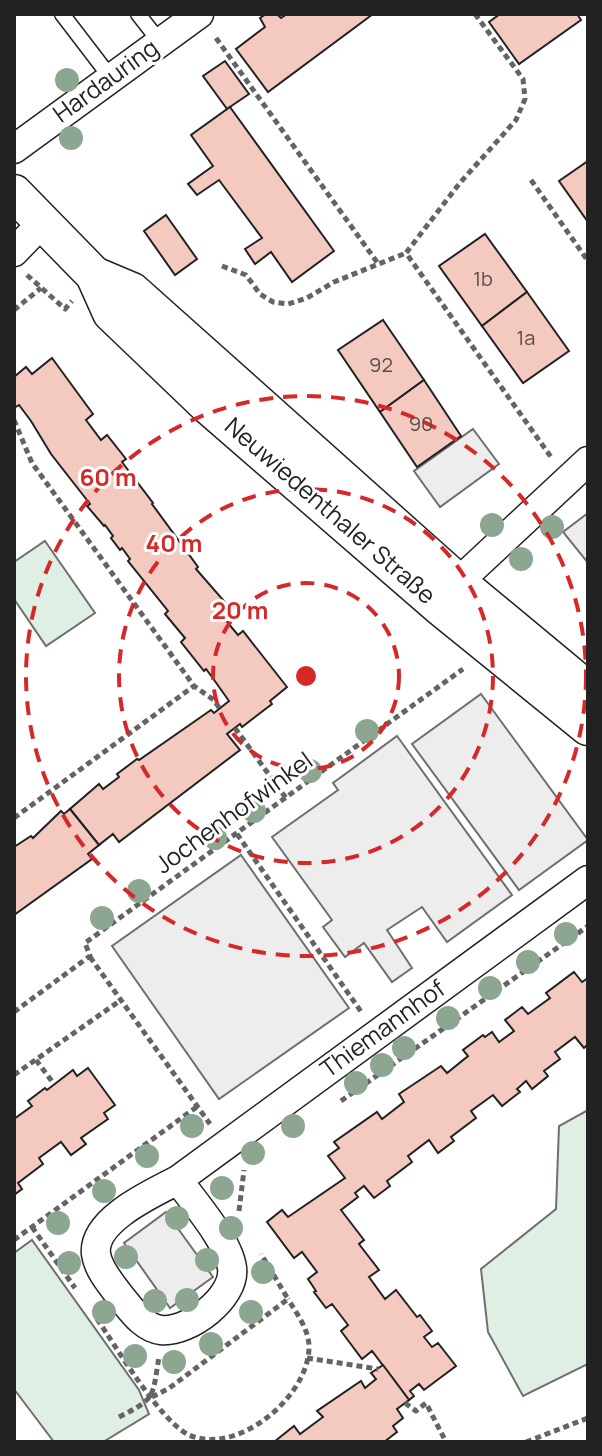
<svg xmlns="http://www.w3.org/2000/svg" width="602" height="1456" font-family="Manrope,sans-serif">
	<rect width="100%" height="100%" fill="#fff"/>
	<g fill="#e0efe3" stroke="#6f6f6f" stroke-width="2">
		<path d="M45,541L95,613L46,646L14,599V562Z"/>
		<path d="M588,1110V1364L523,1396L488,1332L481,1269L556,1209L559,1126Z"/>
		<path d="M32,1240L139,1390L149,1414L103,1442H54L14,1389V1253Z"/>
	</g>
	<g fill="#ededed" stroke="#6f6f6f" stroke-width="2">
		<path d="M473,429L499,464L440,507L414,471Z"/>
		<path d="M588,513V563L563,532Z"/>
		<path d="M481,694L588,840L519,890L412,744Z"/>
		<path d="M397,736L512,895L447,942L422,907L387,930L412,968L392,982L364,943L345,957L323,927L332,920L272,837L338,790L333,783Z"/>
		<path d="M241,855L349,1008L219,1099L112,946Z"/>
		<path d="M166,1212L213,1277L170,1308L124,1243Z"/>
	</g>
	<g fill="#f3c9c0" stroke="#222" stroke-width="2">
		<path d="M266,14H277L281,18L287,14H373L268,92L236,49L265,27L260,18Z"/>
		<path d="M500,14H577L581,20L519,64L489,22Z"/>
		<path d="M225,61L249,94L227,109L203,76Z"/>
		<path d="M230,107L334,251L292,282L271,252L255,264L245,249L262,238L219,180L197,195L188,184L213,166L191,135Z"/>
		<path d="M588,161V222L559,181Z"/>
		<path d="M166,215L197,259L175,275L144,231Z"/>
		<path d="M485,234L527,292L482,326L439,266Z"/>
		<path d="M527,292L569,351L523,383L482,326Z"/>
		<path d="M383,320L424,380L380,412L338,350Z"/>
		<path d="M52,358L93,414L86,420L101,440L107,435L126,459L122,462L153,503L152,504L198,567L196,569L231,609L222,616L238,635L243,631L287,687L270,701L272,704L242,727L240,724L227,734L240,750L119,842L113,834L99,845L70,809L99,784L103,789L119,777L117,774L137,759L139,760L211,710L214,713L229,701L212,677L206,669L204,671L181,642L185,638L165,614L168,611L128,561L130,559L122,548L120,550L111,538L113,536L105,525L104,526L87,506L90,504L51,454L31,421L19,405L14,408V377L26,367L32,374Z"/>
		<path d="M424,380L461,436L417,467L380,412Z"/>
		<path d="M70,809L99,845L88,854L92,859L14,915V847L31,836L33,838L61,811L64,814Z"/>
		<path d="M574,972L582,982L588,978V1044L584,1048L575,1037L555,1052L560,1059L544,1071L548,1076L532,1089L526,1081L517,1089L520,1092L502,1106L493,1095L471,1111L476,1118L451,1137L454,1141L438,1153L429,1140L408,1156L412,1162L387,1181L390,1186L374,1198L364,1186L355,1193L358,1197L341,1210L364,1240L359,1244L379,1270L369,1277L385,1299L396,1290L417,1317L420,1315L432,1331L424,1337L432,1347L438,1343L456,1366L424,1390L419,1384L410,1391L414,1396L409,1400L372,1351L362,1359L341,1331L348,1325L332,1304L326,1308L314,1292L316,1291L308,1279L317,1272L302,1252L294,1258L267,1222L282,1210L288,1217L345,1178L328,1156L339,1148L334,1142L377,1112L382,1119L404,1102L399,1094L441,1066L447,1073L468,1056L463,1050L483,1035L485,1037L492,1032L499,1042L514,1031L505,1020L522,1007L528,1014L550,998L546,993Z"/>
		<path d="M88,1068L115,1105L104,1113L108,1119L81,1138L86,1144L71,1155L61,1142L39,1158L43,1164L18,1183L22,1189L14,1195V1119L32,1106L28,1101L45,1088L47,1090L73,1070L77,1076Z"/>
		<path d="M383,1365L409,1400L397,1409L403,1418L393,1426L397,1432L384,1442H274L294,1426L300,1434L323,1417L317,1411L361,1381L365,1388L376,1379L371,1373Z"/>
	</g>
	<g fill="none" stroke-linecap="round" stroke-linejoin="round">
		<defs>
			<g id="service">
				<path d="M62,14L111,78"/>
				<path d="M138,14L160,42"/>
			</g>
			<g id="minor">
				<path d="M14,149L199,14"/>
				<path d="M14,252L42,223"/>
				<path d="M448,596L469,572L588,461"/>
				<path d="M178,1180C194,1202 229,1242 232,1268C236,1297 189,1333 161,1330C143,1328 131,1309 120,1296C111,1284 98,1269 96,1254C92,1220 153,1193 178,1180L588,880"/>
			</g>
			<g id="tertiary">
				<path d="M14,193L94,275L111,313L206,404L439,606L588,727"/>
				<path d="M94,275L132,291L459,583L588,690"/>
			</g>
		</defs>
		<use href="#service" stroke="#222" stroke-width="17"/>
		<use href="#minor" stroke="#222" stroke-width="31"/>
		<use href="#tertiary" stroke="#222" stroke-width="39"/>
		<g stroke="#646464" stroke-width="5" stroke-dasharray="6 4" stroke-linecap="butt">
			<path d="M475,14L523,79L525,99L516,120L459,184L406,253L551,457"/>
			<path d="M216,38L379,265"/>
			<path d="M531,180L588,261"/>
			<path d="M222,266L246,275L260,294L273,302L288,304L307,298L334,282L406,253"/>
			<path d="M27,275L65,309L72,301"/>
			<path d="M14,310L41,288"/>
			<path d="M14,420L32,463L194,686L214,700L220,709"/>
			<path d="M235,728L286,798"/>
			<path d="M14,818L194,686"/>
			<path d="M237,834L362,1013"/>
			<path d="M90,957L210,1124"/>
			<path d="M14,1012L90,956L85,943L463,669"/>
			<path d="M36,1060L54,1084"/>
			<path d="M14,1075L121,1000"/>
			<path d="M341,1101L588,926"/>
			<path d="M239,1211L244,1170"/>
			<path d="M32,1227L75,1288"/>
			<path d="M14,1240L198,1106"/>
			<path d="M97,1319C117,1348 160,1421 189,1435C237,1456 307,1398 309,1349C310,1331 297,1314 288,1299"/>
			<path d="M307,1358L378,1369"/>
			<path d="M152,1397L168,1389L288,1299L261,1254"/>
			<path d="M405,1403L416,1411L426,1403L446,1442"/>
			<path d="M119,1417C157,1398 152,1397 159,1357"/>
			<path d="M526,1442L588,1418"/>
		</g>
		<use href="#service" stroke="#fff" stroke-width="14"/>
		<use href="#minor" stroke="#fff" stroke-width="28"/>
		<use href="#tertiary" stroke="#fff" stroke-width="36"/>
	</g>
	<g fill="#8da692">
		<circle cx="67" cy="80" r="12"/>
		<circle cx="71" cy="138" r="12"/>
		<circle cx="492" cy="525" r="12"/>
		<circle cx="552" cy="527" r="12"/>
		<circle cx="521" cy="559" r="12"/>
		<circle cx="367" cy="731" r="12"/>
		<circle cx="310" cy="771" r="12"/>
		<circle cx="254" cy="811" r="12"/>
		<circle cx="215" cy="838" r="12"/>
		<circle cx="139" cy="891" r="12"/>
		<circle cx="102" cy="918" r="12"/>
		<circle cx="566" cy="934" r="12"/>
		<circle cx="528" cy="962" r="12"/>
		<circle cx="490" cy="988" r="12"/>
		<circle cx="448" cy="1018" r="12"/>
		<circle cx="404" cy="1048" r="12"/>
		<circle cx="382" cy="1065" r="12"/>
		<circle cx="356" cy="1083" r="12"/>
		<circle cx="192" cy="1126" r="12"/>
		<circle cx="293" cy="1126" r="12"/>
		<circle cx="253" cy="1153" r="12"/>
		<circle cx="147" cy="1156" r="12"/>
		<circle cx="222" cy="1188" r="12"/>
		<circle cx="104" cy="1191" r="12"/>
		<circle cx="177" cy="1218" r="12"/>
		<circle cx="58" cy="1223" r="12"/>
		<circle cx="231" cy="1228" r="12"/>
		<circle cx="126" cy="1257" r="12"/>
		<circle cx="207" cy="1260" r="12"/>
		<circle cx="69" cy="1263" r="12"/>
		<circle cx="263" cy="1272" r="12"/>
		<circle cx="187" cy="1300" r="12"/>
		<circle cx="155" cy="1301" r="12"/>
		<circle cx="104" cy="1312" r="12"/>
		<circle cx="251" cy="1312" r="12"/>
		<circle cx="211" cy="1344" r="12"/>
		<circle cx="135" cy="1356" r="12"/>
		<circle cx="174" cy="1362" r="12"/>
	</g>
	<g fill="none" stroke="#d62828" stroke-width="4" stroke-dasharray="14 10">
		<circle cx="306" cy="676" r="93"/>
		<circle cx="306" cy="676" r="187"/>
		<circle cx="306" cy="676" r="280"/>
	</g>
	<g text-anchor="middle" stroke-width="6" stroke-linejoin="round" paint-order="stroke">
		<g font-size="20" fill="#564c4a">
			<text x="483" y="286">1b</text>
			<text x="526" y="345">1a</text>
			<text x="381" y="372">92</text>
			<text x="421" y="431">90</text>
		</g>
		<g font-size="24" fill="#222" stroke="#fff">
			<text transform="translate(106 81) rotate(-36)" y="8">Hardauring</text>
			<text transform="translate(330 511) rotate(41)" y="8">Neuwiedenthaler Straße</text>
			<text transform="translate(234 813) rotate(-36)" y="8">Jochenhofwinkel</text>
			<text transform="translate(383 1029) rotate(-36)" y="8">Thiemannhof</text>
		</g>
	</g>
	<circle cx="306" cy="676" r="12" fill="#d62828" stroke="#fff" stroke-width="4"/>
	<g font-size="24" text-anchor="middle" font-weight="bold" fill="#d62828" stroke="#fff" stroke-width="6" stroke-linejoin="round" paint-order="stroke">
		<text x="108" y="486">60 m</text>
		<text x="174" y="552">40 m</text>
		<text x="240" y="619">20 m</text>
	</g>
	<rect width="602" height="1456" fill="none" stroke="#222222" stroke-width="32"/>
</svg>
